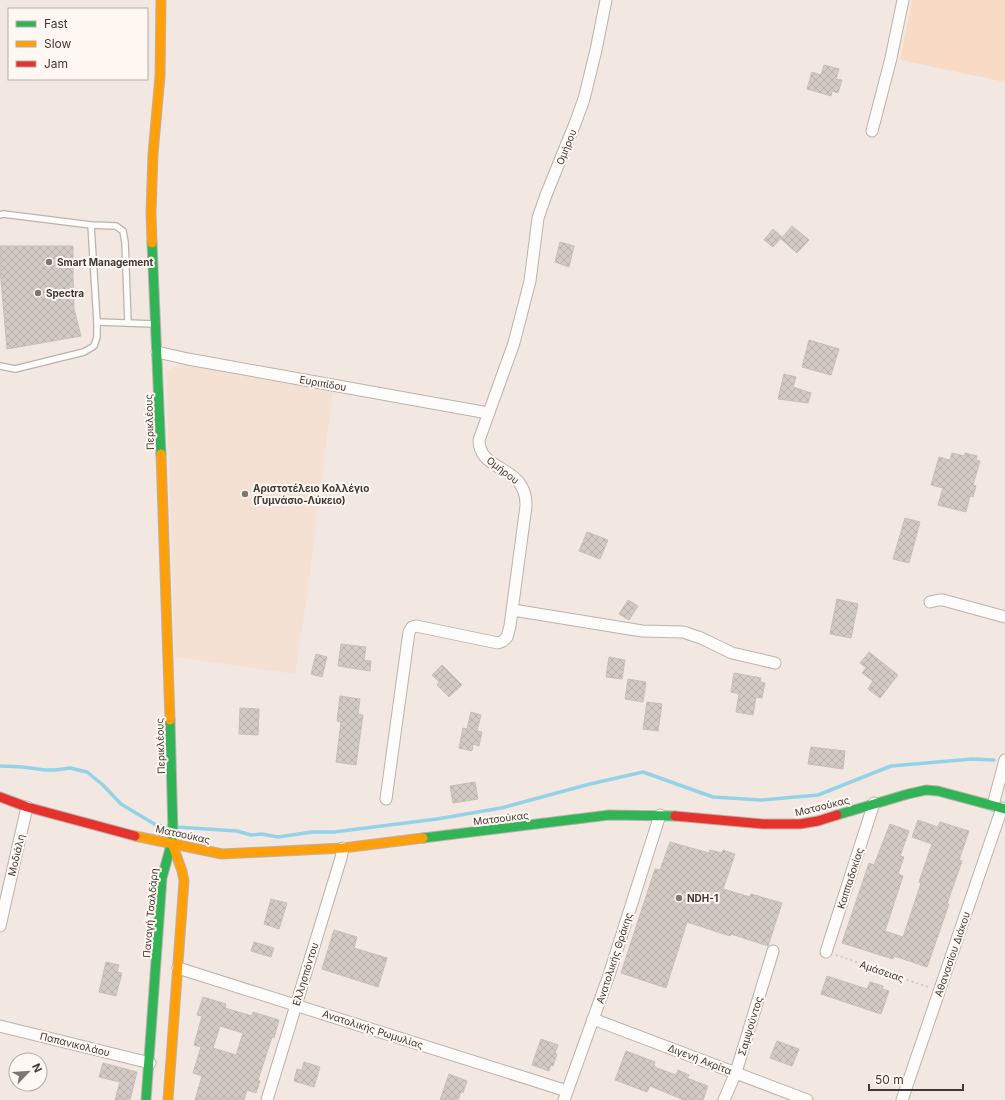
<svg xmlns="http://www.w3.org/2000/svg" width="1005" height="1100" font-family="Inter,sans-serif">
	<defs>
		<pattern id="building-cross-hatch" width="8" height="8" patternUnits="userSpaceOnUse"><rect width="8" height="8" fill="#d3cac4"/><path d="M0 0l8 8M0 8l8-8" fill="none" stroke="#b6aea9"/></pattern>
	</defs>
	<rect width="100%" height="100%" fill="#f3e8e1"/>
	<path fill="#f4e1d3" d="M180,364L333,390L307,597L295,674L175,657L166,371Z"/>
	<path fill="#f8dac5" d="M912,0H1005V82L900,60Z"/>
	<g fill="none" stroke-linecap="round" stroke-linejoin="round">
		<g stroke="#94d2e7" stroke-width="3.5">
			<path d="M0,766L23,767L45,770H55L70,768L87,772L103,785L121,804L156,825L169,827"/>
			<path d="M177,827L237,831L251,835L262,834L278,837L312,832H334L437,819L501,808L590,784L643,772L713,797L761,800L818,795L891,766L972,759L994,760"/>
		</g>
	</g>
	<g fill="url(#building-cross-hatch)" stroke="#c7beb8" fill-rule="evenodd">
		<path d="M824,65L839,69L836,79L842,80L838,93L832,91L831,96L807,89L812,72L821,75Z"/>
		<path d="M792,226L809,240L797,253L781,239Z"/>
		<path d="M773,229L782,237L773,247L764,240Z"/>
		<path d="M560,242L574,246L569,267L555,262Z"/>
		<path d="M0,246H73V277L74,309L81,336L7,349L0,269Z"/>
		<path d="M809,340L839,349L831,375L802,367Z"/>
		<path d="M784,374L796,377L793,387L811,393L808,403L778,399Z"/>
		<path d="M952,453L965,456V453L977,456L976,460L980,461L973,485L976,486L973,497L970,496L966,512L938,505L943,488L931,485L939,457L950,460Z"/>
		<path d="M905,518L920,522L909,563L893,559Z"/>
		<path d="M587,532L608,540L600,559L579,551Z"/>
		<path d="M837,599L858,604L851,638L830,634Z"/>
		<path d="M628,600L638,606L629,620L619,614Z"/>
		<path d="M341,644L366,647L364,660L371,661L370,671L338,666Z"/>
		<path d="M869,652L898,675L880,698L868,689L873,681L862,673L866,668L860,663Z"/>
		<path d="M316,654L327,657L322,677L311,674Z"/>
		<path d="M609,657L625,660L622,679L606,677Z"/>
		<path d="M442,665L462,685L449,697L437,685L439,682L432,675Z"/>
		<path d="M734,673L761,678L760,682L765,683L762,698L756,697L753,715L736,712L739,694L731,692Z"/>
		<path d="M628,679L646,682L643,702L625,699Z"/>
		<path d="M340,696L360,699L358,714L363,715L356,765L336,762L341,722L337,721Z"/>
		<path d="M647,702L662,704L658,731L643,729Z"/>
		<path d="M240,708L259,709L258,735L239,734Z"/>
		<path d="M471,712L481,715L477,731L482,732L479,746L473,744L472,751L459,748L463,728L467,729Z"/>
		<path d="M811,747L845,751L843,769L808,764Z"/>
		<path d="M475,782L478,799L453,803L450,786Z"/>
		<path d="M918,820L938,827L940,822L969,831L959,860L962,861L947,904H949L927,967L894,956L893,959L842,943L869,863L874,865L890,824L909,831L900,856L904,857L898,874L903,876L885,931L903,937L921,883L919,882L932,844L912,837Z"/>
		<path d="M670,842L709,853L710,850L722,853L723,850L735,854L723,889L750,897L751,894L782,903L768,946L731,934L730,936L687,922L666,988L621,973L655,869L660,870Z"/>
		<path d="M271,899L287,903L279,929L264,924Z"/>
		<path d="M334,930L357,937L354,948L387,958L378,987L322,969Z"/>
		<path d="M254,942L274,948L271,957L251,951Z"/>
		<path d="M106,962L119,965L117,972L122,973L116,996L99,992Z"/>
		<path d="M827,976L867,989L870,982L883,986L882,989L889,991L881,1014L821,994Z"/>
		<path d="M203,997L226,1004L225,1008L252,1016L253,1012L279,1020L274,1038L272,1037L258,1080L260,1081L256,1093L247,1090L244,1100H195L202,1076L193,1073L201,1047L194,1045L202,1016L197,1015ZM220,1026L243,1033L236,1055L213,1048Z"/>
		<path d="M541,1039L558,1045L555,1053L557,1054L553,1066L551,1065L549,1071L532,1065Z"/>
		<path d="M777,1041L799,1049L792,1066L770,1058Z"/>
		<path d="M626,1051L655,1062L654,1066L657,1068L676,1075L678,1070L689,1075L687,1078L708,1086L703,1100H684L650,1086L647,1092L615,1080Z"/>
		<path d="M304,1062L320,1067L314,1087L294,1081L297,1069L302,1070Z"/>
		<path d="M103,1063L137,1072L130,1100H115L120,1082L99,1077Z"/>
		<path d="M449,1074L467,1081L463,1093L461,1092L458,1100H440Z"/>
	</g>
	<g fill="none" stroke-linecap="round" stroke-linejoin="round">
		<defs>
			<g id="lane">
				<path d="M0,215L3,214L91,225L116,226L123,231L125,242L128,323"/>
				<path d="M97,322L155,324"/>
				<path d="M0,366L15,369L84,352L94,346L97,337V322L91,225"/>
			</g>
			<g id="street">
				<path d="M872,131L891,58L903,0"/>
				<path d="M157,352L188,359L488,413"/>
				<path d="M930,602L939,600H943L1005,617"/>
				<path d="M513,610L642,631L683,632L701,638L732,653L775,663"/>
				<path d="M386,799L409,632L412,627L416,626L498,643L503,641L507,637L510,626L526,506C527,464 479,473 479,440L514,343L530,281L538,218L546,195L576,121L584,99L596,50L606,0"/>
				<path d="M993,805L1005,760"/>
				<path d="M0,926L27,807"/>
				<path d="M826,952L874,803"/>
				<path d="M178,968L567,1091"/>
				<path d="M593,1019L807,1100"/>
				<path d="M0,1026L150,1063"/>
				<path d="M267,1100L341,858L343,848"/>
				<path d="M564,1100L609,975L660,815"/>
				<path d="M724,1100L736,1072L773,951"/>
				<path d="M902,1100L1002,808"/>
			</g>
			<g id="fast">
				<path d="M152,243L161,454"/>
				<path d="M837,815L908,794L926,790L938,791L1005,809"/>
				<path d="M423,838L609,815L675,816"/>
				<path d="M146,1100L162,878L171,845L173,833L170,720"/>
			</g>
			<g id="slow">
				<path d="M152,243L151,213L153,154L160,76L161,0"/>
				<path d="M161,454L170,720"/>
				<path d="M135,836L222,854L343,848L423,838"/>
				<path d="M168,1100L184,881L182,871L172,843"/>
			</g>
			<g id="jam">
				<path d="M0,797L27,807L135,836"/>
				<path d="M675,816L763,824H800L818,821L837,815"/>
			</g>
		</defs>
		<use href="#lane" stroke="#bab2ac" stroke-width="8"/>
		<use href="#street" stroke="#bab2ac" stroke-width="13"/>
		<use href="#fast" stroke="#bab2ac" stroke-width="11"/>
		<use href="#slow" stroke="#bab2ac" stroke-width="11"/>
		<use href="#jam" stroke="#bab2ac" stroke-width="11"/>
		<path stroke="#cfcac7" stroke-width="2" stroke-dasharray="2 3" stroke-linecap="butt" d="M836,955L928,987"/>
		<use href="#lane" stroke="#fdfcfa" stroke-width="5.5"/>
		<use href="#street" stroke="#fdfcfa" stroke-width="11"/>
		<use href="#fast" stroke="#30b455" stroke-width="9"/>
		<use href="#slow" stroke="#ff9f0a" stroke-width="9"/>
		<use href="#jam" stroke="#e5322d" stroke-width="9"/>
	</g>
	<g fill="#7f7670" stroke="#fff7f1" stroke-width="1.5">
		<circle cx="49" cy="262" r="4"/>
		<circle cx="38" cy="293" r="4"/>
		<circle cx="245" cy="494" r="4"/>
		<circle cx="679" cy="898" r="4"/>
	</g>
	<g text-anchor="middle" stroke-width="4" stroke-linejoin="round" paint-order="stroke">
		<g font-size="10" fill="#403833" stroke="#fff7f1">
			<text transform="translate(566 147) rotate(-68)" y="4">Ομήρου</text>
			<text transform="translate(323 383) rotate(10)" y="4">Ευριπίδου</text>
			<text transform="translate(149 422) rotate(-92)" y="4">Περικλέους</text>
			<text transform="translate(503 470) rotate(38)" y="4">Ομήρου</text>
			<text transform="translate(160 746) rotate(-92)" y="4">Περικλέους</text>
			<text transform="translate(822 806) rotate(-14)" y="4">Ματσούκας</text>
			<text transform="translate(501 818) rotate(-7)" y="4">Ματσούκας</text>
			<text transform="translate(183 834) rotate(12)" y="4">Ματσούκας</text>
			<text transform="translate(16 855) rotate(-77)" y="4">Μοδιάλη</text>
			<text transform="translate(850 878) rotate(-72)" y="4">Καππαδοκίας</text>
			<text transform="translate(150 913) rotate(-85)" y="4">Παναγή Τσαλδάρη</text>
			<text transform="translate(952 954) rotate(-71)" y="4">Αθανασίου Διάκου</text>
			<text transform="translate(614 958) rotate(-72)" y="4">Ανατολικής Θράκης</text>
			<text transform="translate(882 971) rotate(19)" y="4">Αμάσειας</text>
			<text transform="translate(305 974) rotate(-73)" y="4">Ελλησπόντου</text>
			<text transform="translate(750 1026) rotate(-73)" y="4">Σαμψούντος</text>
			<text transform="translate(373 1029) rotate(18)" y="4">Ανατολικής Ρωμυλίας</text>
			<text transform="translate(75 1044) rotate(14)" y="4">Παπανικολάου</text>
			<text transform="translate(700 1059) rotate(21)" y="4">Διγενή Ακρίτα</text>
		</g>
		<g font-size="10" font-weight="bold" fill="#403833" stroke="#fff7f1" text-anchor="start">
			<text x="57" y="266">Smart Management</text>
			<text x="46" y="297">Spectra</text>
			<text x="253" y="492">Αριστοτέλειο Κολλέγιο<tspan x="253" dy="12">(Γυμνάσιο-Λύκειο)</tspan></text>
			<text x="687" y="902">NDH-1</text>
		</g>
	</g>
	<rect x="8" y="8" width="140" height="72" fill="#fff7f1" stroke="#b3aba5"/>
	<rect x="16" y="21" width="20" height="6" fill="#30b455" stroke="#b3aba5"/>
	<text x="44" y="28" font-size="12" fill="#403833">Fast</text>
	<rect x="16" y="41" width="20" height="6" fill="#ff9f0a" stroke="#b3aba5"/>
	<text x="44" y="48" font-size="12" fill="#403833">Slow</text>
	<rect x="16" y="61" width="20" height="6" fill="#e5322d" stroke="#b3aba5"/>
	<text x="44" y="68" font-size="12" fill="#403833">Jam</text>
	<g transform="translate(28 1072) rotate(65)"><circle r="19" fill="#fff7f1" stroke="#b3aba5"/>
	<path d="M0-3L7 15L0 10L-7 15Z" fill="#7f7670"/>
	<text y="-6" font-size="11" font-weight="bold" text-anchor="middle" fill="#403833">N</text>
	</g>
	<path d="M869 1084v6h94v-6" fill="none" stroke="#403833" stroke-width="2"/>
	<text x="875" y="1084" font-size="12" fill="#403833" stroke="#fff7f1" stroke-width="3" paint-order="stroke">50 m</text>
</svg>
